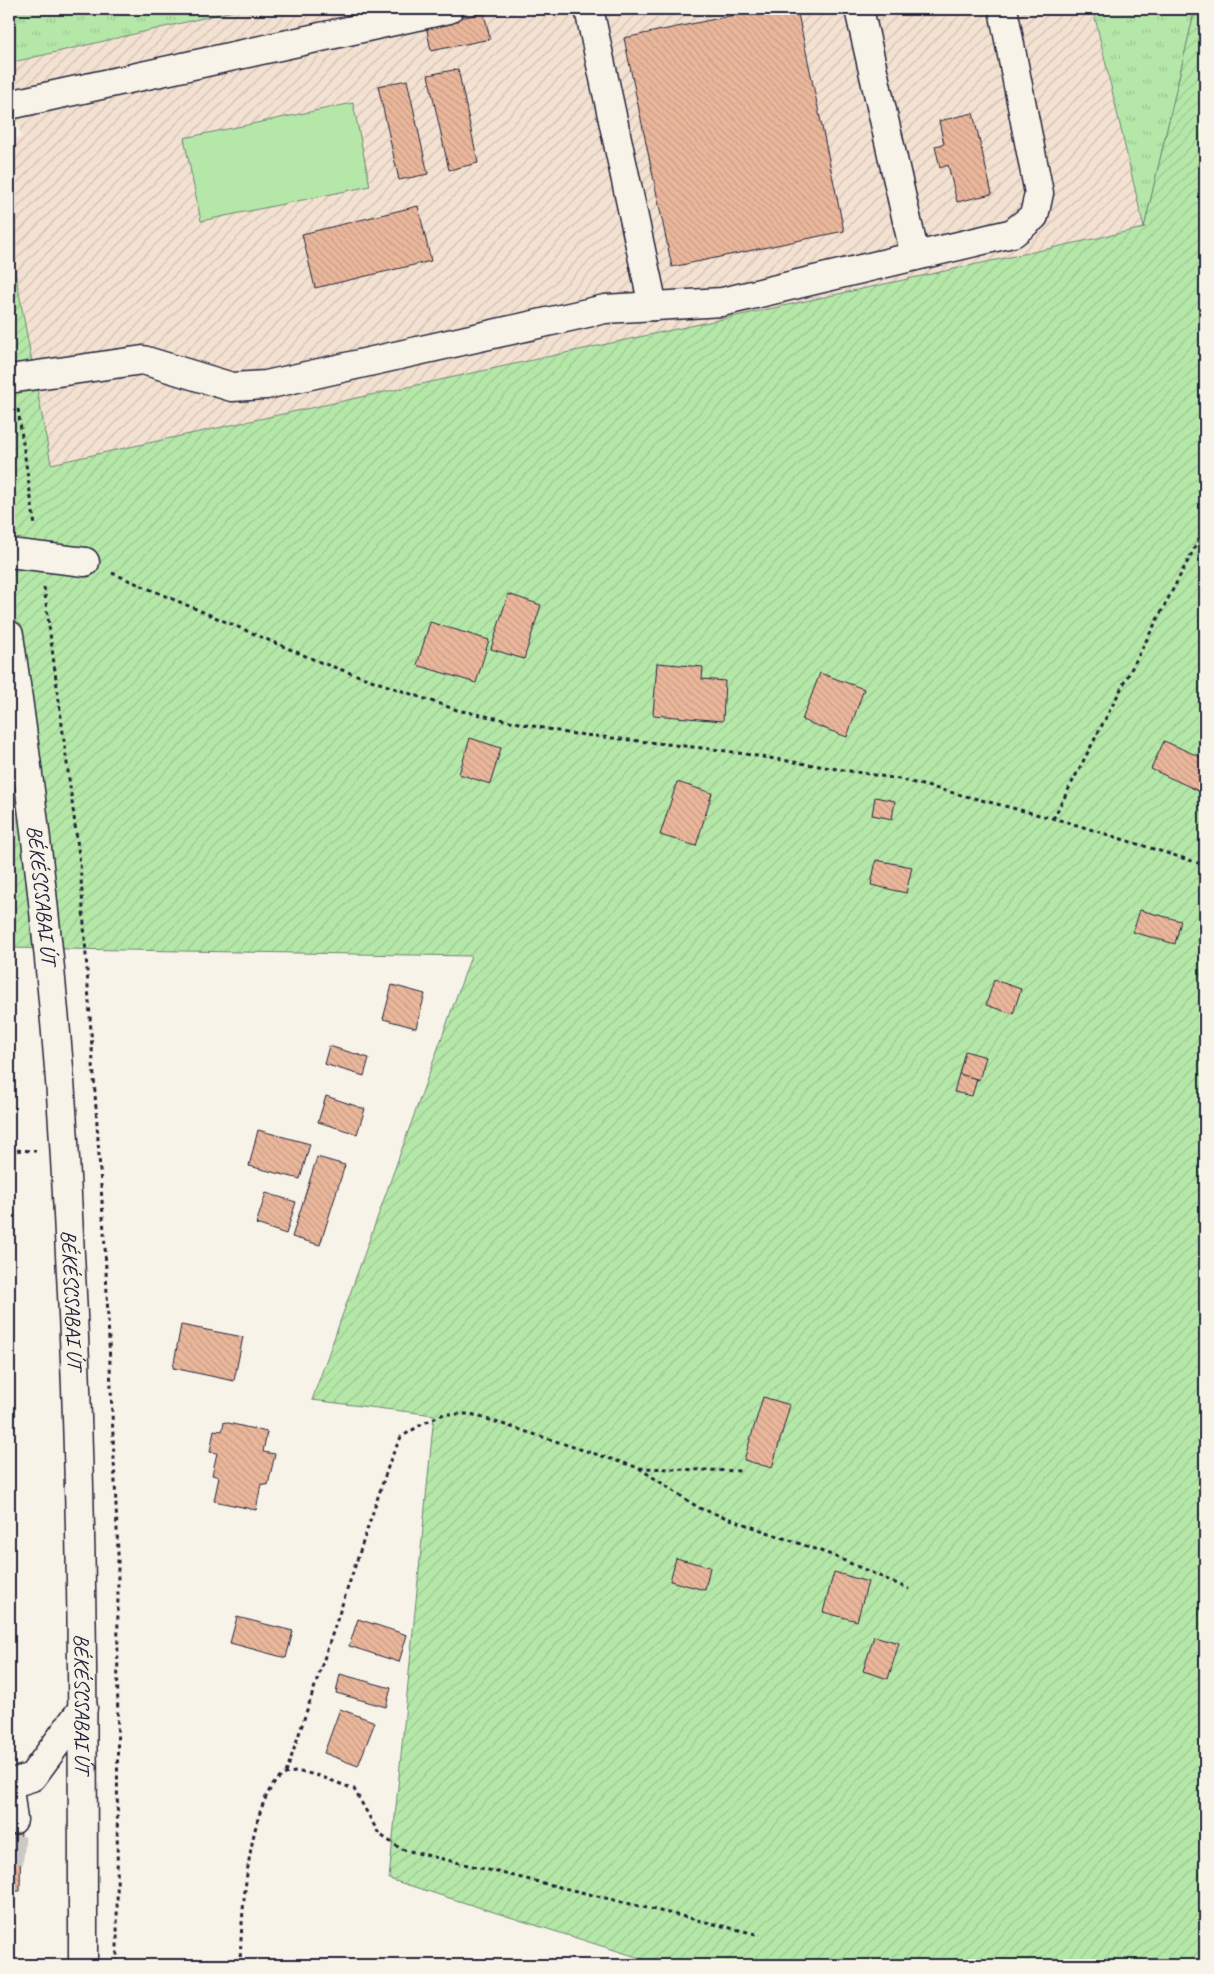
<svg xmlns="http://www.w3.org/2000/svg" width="1214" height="1974" font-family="Caveat,sans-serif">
	<defs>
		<pattern id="industrial-furrows" width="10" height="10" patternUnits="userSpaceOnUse" patternTransform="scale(1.25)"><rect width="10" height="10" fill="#f3e1d1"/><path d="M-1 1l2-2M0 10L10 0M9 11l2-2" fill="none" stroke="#d0c1b4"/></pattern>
		<pattern id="grass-tufts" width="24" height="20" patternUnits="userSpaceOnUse" patternTransform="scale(1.25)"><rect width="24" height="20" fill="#b5e8a8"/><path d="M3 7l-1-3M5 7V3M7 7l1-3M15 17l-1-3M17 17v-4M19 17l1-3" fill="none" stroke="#9bc792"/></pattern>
		<pattern id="garden-furrows" width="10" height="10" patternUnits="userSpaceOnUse" patternTransform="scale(1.25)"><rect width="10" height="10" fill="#b5e8a8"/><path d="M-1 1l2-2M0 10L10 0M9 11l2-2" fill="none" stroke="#9bc792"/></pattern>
		<pattern id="building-back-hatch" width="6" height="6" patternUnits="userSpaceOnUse" patternTransform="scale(1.25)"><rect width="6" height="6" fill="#eab79b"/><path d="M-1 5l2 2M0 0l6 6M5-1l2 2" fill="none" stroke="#c89d86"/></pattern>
	</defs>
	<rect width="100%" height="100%" fill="#f7f3e8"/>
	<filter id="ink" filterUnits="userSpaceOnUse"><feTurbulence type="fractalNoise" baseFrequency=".02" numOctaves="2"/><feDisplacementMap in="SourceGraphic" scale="10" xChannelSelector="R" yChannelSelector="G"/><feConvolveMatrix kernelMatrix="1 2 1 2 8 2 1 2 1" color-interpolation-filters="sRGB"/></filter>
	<g filter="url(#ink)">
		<path fill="url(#industrial-furrows)" d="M242,9H1093L1144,228L51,464L9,239V140L21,137L9,90V63Z"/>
		<g fill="url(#grass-tufts)" stroke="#6c8572">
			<path d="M9,9H242L9,63Z"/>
			<path d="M1093,9H1195L1144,228Z"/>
		</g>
		<path fill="url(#garden-furrows)" stroke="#6c8572" d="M1195,9H1205V1965H662L389,1879L434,1415L312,1400L471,956L9,948V239L51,464L1144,228Z"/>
		<path fill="#b5e8a8" stroke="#6c8572" d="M353,103L370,186L201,221L184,138Z"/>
		<g fill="url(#building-back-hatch)" stroke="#22223b">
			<path d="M763,9H797L844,231L672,267L624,38Z"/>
			<path d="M484,13L490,39L431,51L426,25Z"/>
			<path d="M458,69L478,163L449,170L428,75Z"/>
			<path d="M407,80L428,174L399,180L378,86Z"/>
			<path d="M973,113L992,194L957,202L948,165L940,168L935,146L944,144L939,121Z"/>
			<path d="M418,206L431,261L315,288L302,234Z"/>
			<path d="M508,594L541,605L524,659L491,649Z"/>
			<path d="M430,622L489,640L476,683L417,665Z"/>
			<path d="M657,663L703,667L702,679L725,681L723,721L653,715Z"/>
			<path d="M820,673L864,689L847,737L802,720Z"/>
			<path d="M470,738L501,748L490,784L459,774Z"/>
			<path d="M1164,741L1205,759V783L1201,792L1151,769Z"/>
			<path d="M677,782L712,793L696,846L660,835Z"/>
			<path d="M875,797L895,801L892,819L872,815Z"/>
			<path d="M876,860L912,867L906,893L871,885Z"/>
			<path d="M1140,910L1181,921L1175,944L1133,932Z"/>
			<path d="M994,980L1021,989L1013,1014L986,1005Z"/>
			<path d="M392,985L425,994L416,1028L383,1019Z"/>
			<path d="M329,1046L369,1058L364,1076L324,1064Z"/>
			<path d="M965,1051L986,1057L979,1080L959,1074Z"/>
			<path d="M959,1074L977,1079L972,1096L954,1092Z"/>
			<path d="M326,1096L365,1109L357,1134L318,1122Z"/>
			<path d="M258,1130L310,1144L300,1179L249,1166Z"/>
			<path d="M317,1157L345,1165L320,1245L292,1237Z"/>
			<path d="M266,1193L296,1202L286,1234L256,1224Z"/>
			<path d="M181,1325L243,1337L234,1381L173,1368Z"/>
			<path d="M763,1397L790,1405L772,1468L744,1460Z"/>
			<path d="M224,1422L267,1432L263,1452L275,1454L268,1485L261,1484L256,1510L214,1501L219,1477L212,1475L217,1453L210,1452L214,1430L222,1431Z"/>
			<path d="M676,1558L710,1567L705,1590L670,1581Z"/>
			<path d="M834,1572L868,1582L857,1621L823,1612Z"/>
			<path d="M237,1617L293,1631L286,1658L230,1643Z"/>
			<path d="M358,1619L407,1635L399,1662L349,1646Z"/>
			<path d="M874,1636L899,1643L888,1679L863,1671Z"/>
			<path d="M340,1674L391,1688L386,1707L336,1693Z"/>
			<path d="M340,1709L375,1722L358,1766L324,1753Z"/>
			<path d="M9,1820H21L20,1891H9Z"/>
		</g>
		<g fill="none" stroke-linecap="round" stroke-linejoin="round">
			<path stroke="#ccc9c5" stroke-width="28" stroke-dasharray="28 14" stroke-linecap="butt" d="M9,1863L13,1820"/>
			<defs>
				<g id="minor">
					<path d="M589,9L653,306"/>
					<path d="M859,9L915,256"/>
					<path d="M9,105L449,9"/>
					<path d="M9,379L143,360L232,387L266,385L605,309L722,302L1013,233L1034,216L1039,193L1003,9"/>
					<path d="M9,553L85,562"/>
					<path id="s1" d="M9,635C30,779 47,923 59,1068C64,1130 67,1193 70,1255C83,1492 83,1729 83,1965"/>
					<path d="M9,1784L32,1777L83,1708"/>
					<path d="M9,1788L13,1820"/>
				</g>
			</defs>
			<use href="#minor" stroke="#22223b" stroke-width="31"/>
			<g stroke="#22223b" stroke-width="3" stroke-dasharray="4 4" stroke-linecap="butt">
				<path d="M18,409L35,526"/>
				<path d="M112,573L322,663L457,710L567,733L720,750L899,779L1067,822L1205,865"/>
				<path d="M44,587L80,863L105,1247L118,1553L117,1965"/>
				<path d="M1053,819L1205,528"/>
				<path d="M9,1150L36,1151"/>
				<path d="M639,1468L699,1508L829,1554L909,1589"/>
				<path d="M286,1773L391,1458L401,1437L424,1423L444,1414H471L639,1468L740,1471"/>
				<path d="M240,1965C241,1929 247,1783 289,1773C307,1768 336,1783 354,1789L379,1834L401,1849L760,1935"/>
			</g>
			<use href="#minor" stroke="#f7f3e8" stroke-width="28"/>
		</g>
	</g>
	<g text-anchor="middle" stroke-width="4.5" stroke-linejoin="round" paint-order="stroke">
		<g font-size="21" fill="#22223b" stroke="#f7f3e8">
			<text dy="7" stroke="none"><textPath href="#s1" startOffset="262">BÉKÉSCSABAI ÚT</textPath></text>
			<text dy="7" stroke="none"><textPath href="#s1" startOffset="668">BÉKÉSCSABAI ÚT</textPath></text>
			<text dy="7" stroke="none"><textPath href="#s1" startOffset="1072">BÉKÉSCSABAI ÚT</textPath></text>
		</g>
	</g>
	<rect width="1214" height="1974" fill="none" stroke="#f7f3e8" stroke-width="30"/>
	<rect x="15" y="15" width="1184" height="1944" fill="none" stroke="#22223b" stroke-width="2" filter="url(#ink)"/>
</svg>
